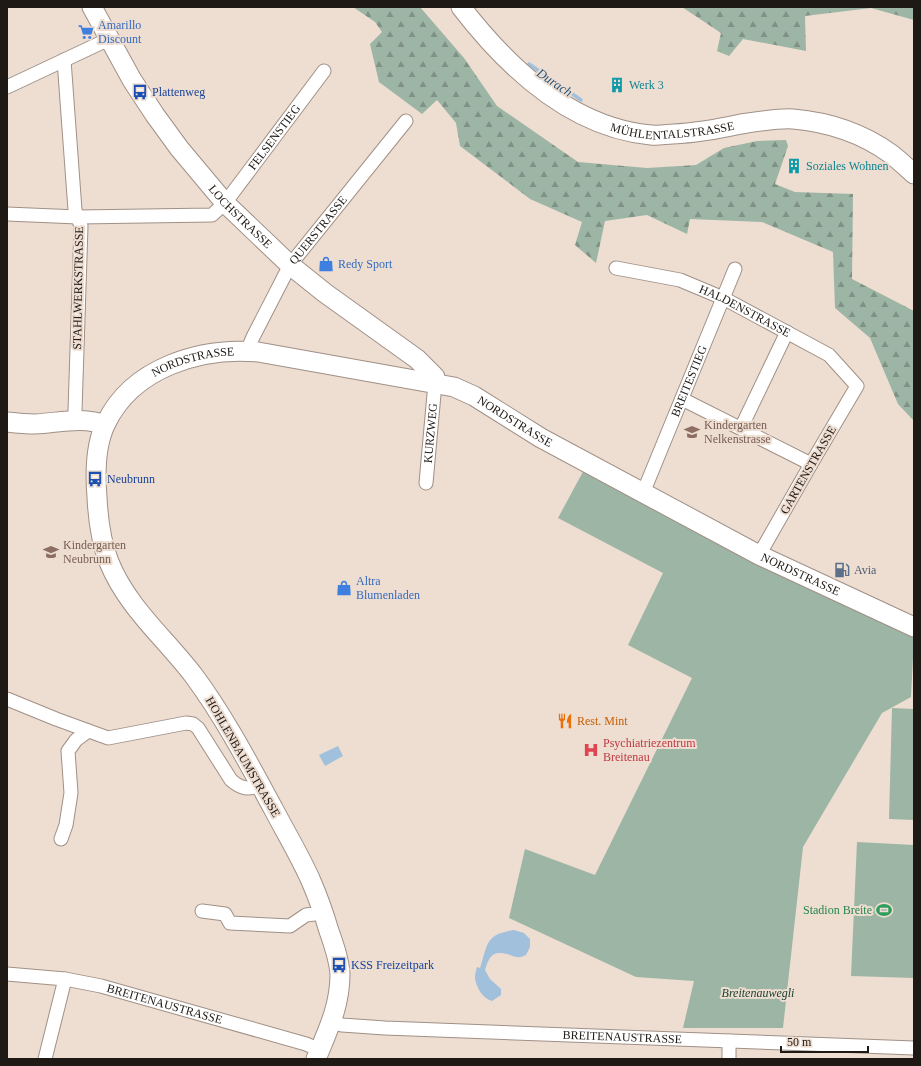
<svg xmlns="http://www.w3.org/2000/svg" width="921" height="1066" font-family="Georgia,serif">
	<defs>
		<pattern id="forest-firs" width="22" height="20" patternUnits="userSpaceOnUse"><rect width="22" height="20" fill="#9cb5a5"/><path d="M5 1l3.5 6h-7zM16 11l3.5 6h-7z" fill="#7f9285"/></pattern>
	</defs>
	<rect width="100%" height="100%" fill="#eeddd1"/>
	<g fill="#9cb5a5">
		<path d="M585,468L750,558L914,637L911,697L882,713L803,847L783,1028H683L694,981L636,977L509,918L525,849L595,875L692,678L628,645L663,573L558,518Z"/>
		<path d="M892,708L914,709V820L889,819Z"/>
		<path d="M857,842L914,845V978L851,976Z"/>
	</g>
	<g fill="url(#forest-firs)">
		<path d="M353,7H420L464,58L497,106L578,162L647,168L696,165L724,148L757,141L786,140L788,146L775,184L795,192L853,194L852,279L914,311V421L898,404L870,338L835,308L833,252L762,222L690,219L687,234L647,215L605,221L596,263L575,245L582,222L530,199L460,146L456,123L437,100L422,114L379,82L370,44L382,32L375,22Z"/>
		<path d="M682,7H914V20L871,8L805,16L806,51L743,39L729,56L717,51L721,33Z"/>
	</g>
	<g fill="#a1c0db">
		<path d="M338,746L343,756L325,766L319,755Z"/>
		<path d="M514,930L524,933L530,939V947L526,955C523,956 520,958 517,957C514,957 510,955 507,954C492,950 489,957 485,970L490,979L501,989V995L492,1001C483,999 476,987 475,978C475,974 476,970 477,967L480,968C488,944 485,934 514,930Z"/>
	</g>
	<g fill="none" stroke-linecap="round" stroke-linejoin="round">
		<path stroke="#a1c0db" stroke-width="3.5" d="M529,64L581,100"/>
		<defs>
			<g id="street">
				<path d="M64,60L75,210L81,226L75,411L77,421"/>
				<path d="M7,87L109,39"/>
				<path id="s1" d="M7,214L78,217L212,215L225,203L324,71"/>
				<path id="s2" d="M616,268L680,280L723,298L829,355L857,386L811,464L759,555"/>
				<path id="s3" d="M247,351L253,337L290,265L406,121"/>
				<path d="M682,399L811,464"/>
				<path d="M741,428L787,332"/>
				<path id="s4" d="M426,483L435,383"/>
				<path id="s5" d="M643,493L735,269"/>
				<path d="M7,699L56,719L108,738L186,723L193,724L198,728L231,780C241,789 249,790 261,785"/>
				<path d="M61,839L66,825L71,793L68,751L76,740L88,731"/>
				<path d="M202,911L225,914L230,923L290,926L306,915L323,913"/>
				<path id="s6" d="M7,974L65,979L101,986L306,1044L320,1050"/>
				<path id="s7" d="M332,1022L342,1025L385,1028L914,1048"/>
				<path d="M45,1059L65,979"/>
				<path d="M729,1059V1041"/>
			</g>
			<g id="secondary">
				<path id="s8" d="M92,7L132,80L155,115L179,148L225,203L290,265L325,293L417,359L435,377V383"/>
				<path id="s9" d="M461,7C508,68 572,128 651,135C658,136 666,134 673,134C696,133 718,129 741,124C754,122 781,118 793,119C828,122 862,133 891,154C899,160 906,167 914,174"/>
				<path d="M7,422C16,423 26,424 35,424C58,423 83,416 105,425"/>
				<path id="s10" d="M316,1059C328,1030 340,1006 340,974C339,959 334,945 329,931C324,914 318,897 311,881C300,856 286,833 274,810C249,764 225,718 194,676C165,638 127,607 109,562C101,542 98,519 97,497C95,473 95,445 106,423C133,367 201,347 258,352L454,387L474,396L541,438L759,555L914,627"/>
			</g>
		</defs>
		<use href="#street" stroke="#a09086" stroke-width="15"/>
		<use href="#secondary" stroke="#a09086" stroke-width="21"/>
		<use href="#street" stroke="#fff" stroke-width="13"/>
		<use href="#secondary" stroke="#fff" stroke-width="19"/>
	</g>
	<defs>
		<symbol id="supermarket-bare" viewBox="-9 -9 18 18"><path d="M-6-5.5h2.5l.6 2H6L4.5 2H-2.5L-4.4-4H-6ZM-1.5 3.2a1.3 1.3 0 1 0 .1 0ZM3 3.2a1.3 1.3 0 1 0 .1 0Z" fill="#3f7fe0" stroke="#eeddd1" stroke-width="2.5" paint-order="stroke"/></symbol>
		<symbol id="building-bare" viewBox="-9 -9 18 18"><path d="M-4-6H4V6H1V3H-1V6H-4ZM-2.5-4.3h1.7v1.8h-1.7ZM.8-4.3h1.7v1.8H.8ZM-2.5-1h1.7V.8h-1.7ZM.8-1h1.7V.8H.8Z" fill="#0f9aa8" stroke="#eeddd1" stroke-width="2.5" paint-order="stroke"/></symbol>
		<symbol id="bus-bare" viewBox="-9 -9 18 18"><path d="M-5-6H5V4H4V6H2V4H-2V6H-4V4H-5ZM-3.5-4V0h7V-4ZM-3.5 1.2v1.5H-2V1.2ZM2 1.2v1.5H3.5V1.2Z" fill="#1a4fb4" stroke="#eeddd1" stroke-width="2.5" paint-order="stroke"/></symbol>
		<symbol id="shop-bare" viewBox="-9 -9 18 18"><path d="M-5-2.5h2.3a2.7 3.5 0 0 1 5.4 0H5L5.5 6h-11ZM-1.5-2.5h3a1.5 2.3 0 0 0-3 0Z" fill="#3f7fe0" stroke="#eeddd1" stroke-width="2.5" paint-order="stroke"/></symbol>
		<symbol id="school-bare" viewBox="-9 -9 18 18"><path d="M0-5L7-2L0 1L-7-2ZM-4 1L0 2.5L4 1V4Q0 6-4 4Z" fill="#8d6e63" stroke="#eeddd1" stroke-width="2.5" paint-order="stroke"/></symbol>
		<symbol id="fuel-bare" viewBox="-9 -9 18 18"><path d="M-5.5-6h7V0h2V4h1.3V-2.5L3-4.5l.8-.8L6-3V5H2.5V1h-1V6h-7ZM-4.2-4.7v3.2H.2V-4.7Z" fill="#5c6f8a" stroke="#eeddd1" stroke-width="2.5" paint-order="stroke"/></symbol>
		<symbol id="restaurant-bare" viewBox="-9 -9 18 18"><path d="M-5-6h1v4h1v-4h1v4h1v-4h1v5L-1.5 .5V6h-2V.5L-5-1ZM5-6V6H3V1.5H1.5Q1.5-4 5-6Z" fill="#e8710a" stroke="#eeddd1" stroke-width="2.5" paint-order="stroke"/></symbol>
		<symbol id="hospital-bare" viewBox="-9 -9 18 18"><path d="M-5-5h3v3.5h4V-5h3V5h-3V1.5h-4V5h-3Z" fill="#e0444e" stroke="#eeddd1" stroke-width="2.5" paint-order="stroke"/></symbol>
		<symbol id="stadium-bare" viewBox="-9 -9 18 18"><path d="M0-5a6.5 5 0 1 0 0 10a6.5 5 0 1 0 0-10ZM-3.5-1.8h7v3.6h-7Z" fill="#2e9e5b" stroke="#eeddd1" stroke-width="2.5" paint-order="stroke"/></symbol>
	</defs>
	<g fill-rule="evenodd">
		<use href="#supermarket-bare" x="75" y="21" width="22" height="22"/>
		<use href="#building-bare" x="606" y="74" width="22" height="22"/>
		<use href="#bus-bare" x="129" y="81" width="22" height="22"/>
		<use href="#building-bare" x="783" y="155" width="22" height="22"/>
		<use href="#shop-bare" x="315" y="253" width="22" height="22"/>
		<use href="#school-bare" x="681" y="421" width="22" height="22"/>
		<use href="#bus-bare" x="84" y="468" width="22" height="22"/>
		<use href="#school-bare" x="40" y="541" width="22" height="22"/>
		<use href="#fuel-bare" x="831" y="559" width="22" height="22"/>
		<use href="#shop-bare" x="333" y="577" width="22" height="22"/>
		<use href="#restaurant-bare" x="554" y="710" width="22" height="22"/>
		<use href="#hospital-bare" x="580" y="739" width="22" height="22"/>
		<use href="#stadium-bare" x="873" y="899" width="22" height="22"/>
		<use href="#bus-bare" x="328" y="954" width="22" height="22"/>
	</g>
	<g text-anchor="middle" stroke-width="4" stroke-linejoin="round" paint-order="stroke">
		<g font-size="12" fill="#366cbe" stroke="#eeddd1" text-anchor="start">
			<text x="98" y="29">Amarillo<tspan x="98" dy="14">Discount</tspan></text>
			<text x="338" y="268">Redy Sport</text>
			<text x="356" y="585">Altra<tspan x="356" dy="14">Blumenladen</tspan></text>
		</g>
		<g font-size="12" fill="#0d838f" stroke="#eeddd1" text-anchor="start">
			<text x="629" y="89">Werk 3</text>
			<text x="806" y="170">Soziales Wohnen</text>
		</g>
		<g font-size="12" fill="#164399" stroke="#eeddd1" text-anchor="start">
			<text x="152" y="96">Plattenweg</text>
			<text x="107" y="483">Neubrunn</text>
			<text x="351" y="969">KSS Freizeitpark</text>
		</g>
		<g font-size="12" fill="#1f1915" stroke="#eeddd1">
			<text dy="4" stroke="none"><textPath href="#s9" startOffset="257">MÜHLENTALSTRASSE</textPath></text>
			<text dy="4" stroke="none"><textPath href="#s1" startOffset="305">FELSENSTIEG</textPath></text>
			<text dy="4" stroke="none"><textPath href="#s8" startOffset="258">LOCHSTRASSE</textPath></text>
			<text dy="4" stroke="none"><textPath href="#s3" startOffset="141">QUERSTRASSE</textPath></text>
			<text transform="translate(78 288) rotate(-89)" y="4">STAHLWERKSTRASSE</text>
			<text dy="4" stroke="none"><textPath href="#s2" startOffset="137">HALDENSTRASSE</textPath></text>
			<text dy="4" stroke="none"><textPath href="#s10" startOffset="819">NORDSTRASSE</textPath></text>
			<text dy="4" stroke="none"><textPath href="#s5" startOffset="121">BREITESTIEG</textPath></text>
			<text dy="4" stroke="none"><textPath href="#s10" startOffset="1155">NORDSTRASSE</textPath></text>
			<text dy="4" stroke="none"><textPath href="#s4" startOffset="50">KURZWEG</textPath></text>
			<text transform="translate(808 470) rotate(-60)" y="4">GARTENSTRASSE</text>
			<text dy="4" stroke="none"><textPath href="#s10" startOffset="1479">NORDSTRASSE</textPath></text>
			<text transform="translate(243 757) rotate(60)" y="4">HOHLENBAUMSTRASSE</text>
			<text dy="4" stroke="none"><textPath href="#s6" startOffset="161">BREITENAUSTRASSE</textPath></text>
			<text dy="4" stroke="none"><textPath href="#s7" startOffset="291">BREITENAUSTRASSE</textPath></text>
		</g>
		<g font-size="12" fill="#785e54" stroke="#eeddd1" text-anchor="start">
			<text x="704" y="429">Kindergarten<tspan x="704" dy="14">Nelkenstrasse</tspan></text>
			<text x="63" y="549">Kindergarten<tspan x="63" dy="14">Neubrunn</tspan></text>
		</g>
		<g font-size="12" fill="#4e5e75" stroke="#eeddd1" text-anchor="start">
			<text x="854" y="574">Avia</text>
		</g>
		<g font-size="12" fill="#c56008" stroke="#eeddd1" text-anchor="start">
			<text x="577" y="725">Rest. Mint</text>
		</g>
		<g font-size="12" fill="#be3a42" stroke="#eeddd1" text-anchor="start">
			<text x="603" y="747">Psychiatriezentrum<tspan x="603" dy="14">Breitenau</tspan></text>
		</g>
		<g font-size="12" fill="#27864d" stroke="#eeddd1" text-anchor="end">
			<text x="872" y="914">Stadion Breite</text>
		</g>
		<g font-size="12" font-style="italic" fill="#113e27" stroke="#eeddd1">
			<text x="758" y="997">Breitenauwegli</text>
		</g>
		<g font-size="13" font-style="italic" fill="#26557a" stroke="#eeddd1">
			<text transform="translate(555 82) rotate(34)" y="5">Durach</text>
		</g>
	</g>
	<rect width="921" height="1066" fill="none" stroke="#1f1915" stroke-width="16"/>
	<path d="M781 1046v6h87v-6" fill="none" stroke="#1f1915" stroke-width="2"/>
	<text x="787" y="1046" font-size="12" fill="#1f1915" stroke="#eeddd1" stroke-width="3" paint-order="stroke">50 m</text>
</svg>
